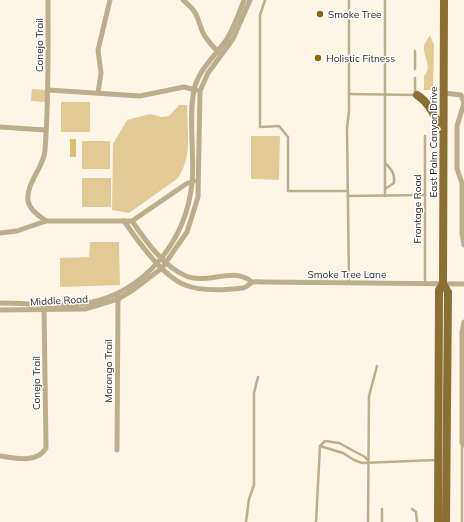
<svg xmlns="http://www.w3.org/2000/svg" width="464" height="522" font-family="Mulish,sans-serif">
	<rect width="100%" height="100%" fill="#fdf6e7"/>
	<g fill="#e2ca95">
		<path d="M430,35L434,45L433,87L432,90H424V76C433,67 423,58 424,46C425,42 428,39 430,35Z"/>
		<path d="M32,89L45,90V102L31,101Z"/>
		<rect x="61" y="102" width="29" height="30"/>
		<path d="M179,105H187C187,129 193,159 177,179L129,213L112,210L113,144L127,120L150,114L161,117L169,116Z"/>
		<path d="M251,136H280L279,180L251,179Z"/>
		<rect x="82" y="141" width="28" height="28"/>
		<rect x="82" y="178" width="29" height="29"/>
		<path d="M90,242H119L120,285L60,287V258L89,257Z"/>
	</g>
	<rect fill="#debd72" x="70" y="139" width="6" height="18"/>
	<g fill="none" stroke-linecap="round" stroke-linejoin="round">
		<g stroke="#bcad8e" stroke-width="2.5">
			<path d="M265,0L260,15V127L279,126L288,137V191H348"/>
			<path d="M349,0V111L347,128L349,283"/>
			<path d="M415,51V69"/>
			<path d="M415,78V93"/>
			<path d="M349,94L416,95"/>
			<path d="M425,136V282"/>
			<path d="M385,189L394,183C395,174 392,170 386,164"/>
			<path d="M348,196L425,195"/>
			<path d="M385,196V0"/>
			<path d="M462,444V522"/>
			<path d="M320,446L343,453L354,460L362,463L436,460"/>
			<path d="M320,446L325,441L339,443L365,457L368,460"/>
			<path d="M382,509V522"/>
			<path d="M412,509L416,512L417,522"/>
			<path d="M246,522L249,499L254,485V393L258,377"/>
			<path d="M316,522L320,446"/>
			<path d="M368,522L369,396L377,366"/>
		</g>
		<g stroke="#bcad8e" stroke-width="5">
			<path d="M183,0C200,14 196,18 204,35C208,41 214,48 219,53"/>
			<path d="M48,90L140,96L184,87L196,90"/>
			<path d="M98,93L101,73L98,50L110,0"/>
			<path d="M444,93L461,95L464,103L457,126V169L462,183V234L464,245"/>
			<path d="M0,127L45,130"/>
			<path d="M46,221C40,216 30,211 28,201C26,182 44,168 45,150C49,100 48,50 48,0"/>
			<path d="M124,221C138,241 162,276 185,285C202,292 226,290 243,288C247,287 248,285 251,283C254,281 259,282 263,282L464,284"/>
			<path d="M132,221C145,240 164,267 186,276C207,285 235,266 252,282"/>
			<path d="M0,233L17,231L46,221H132L186,184L194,181"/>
			<path d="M0,303C29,303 60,308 88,303C146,291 186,241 192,183C195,153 188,119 194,90C198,70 216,55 227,39C234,27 239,13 244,0"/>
			<path d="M0,310L85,309L118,299L133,290L162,268L187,232L198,197L200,91L208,73L233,39L250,0"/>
			<path d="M464,322L462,332V443L464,445"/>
			<path d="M117,450L118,296"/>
			<path d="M0,456C14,458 37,464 46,448L44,308"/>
		</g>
		<g stroke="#8a7033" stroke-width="8">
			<path d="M444,0L443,284L448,292L446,522"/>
			<path d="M417,95C430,103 435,118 443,131"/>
			<path d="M438,522L439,290L443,284"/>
		</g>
	</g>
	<g fill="#8b690a" stroke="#fff" stroke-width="1.5">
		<circle cx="320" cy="14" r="4"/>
		<circle cx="318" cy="58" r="4"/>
	</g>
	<g text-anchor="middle" stroke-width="3" stroke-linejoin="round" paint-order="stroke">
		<g font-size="10" fill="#2c2a24" stroke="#fff" text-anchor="start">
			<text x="328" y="18">Smoke Tree</text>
			<text x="326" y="62">Holistic Fitness</text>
		</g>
		<g font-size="10" fill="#2c2a24" stroke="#fff">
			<text transform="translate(39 45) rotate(-90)" y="4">Conejo Trail</text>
			<text transform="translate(433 142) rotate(-90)" y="4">East Palm Canyon Drive</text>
			<text transform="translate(417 209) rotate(-90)" y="4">Frontage Road</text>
			<text x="347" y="278">Smoke Tree Lane</text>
			<text transform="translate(59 300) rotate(-3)" y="4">Middle Road</text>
			<text transform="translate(108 371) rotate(-90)" y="4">Morongo Trail</text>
			<text transform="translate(36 383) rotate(-90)" y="4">Conejo Trail</text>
		</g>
	</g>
</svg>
